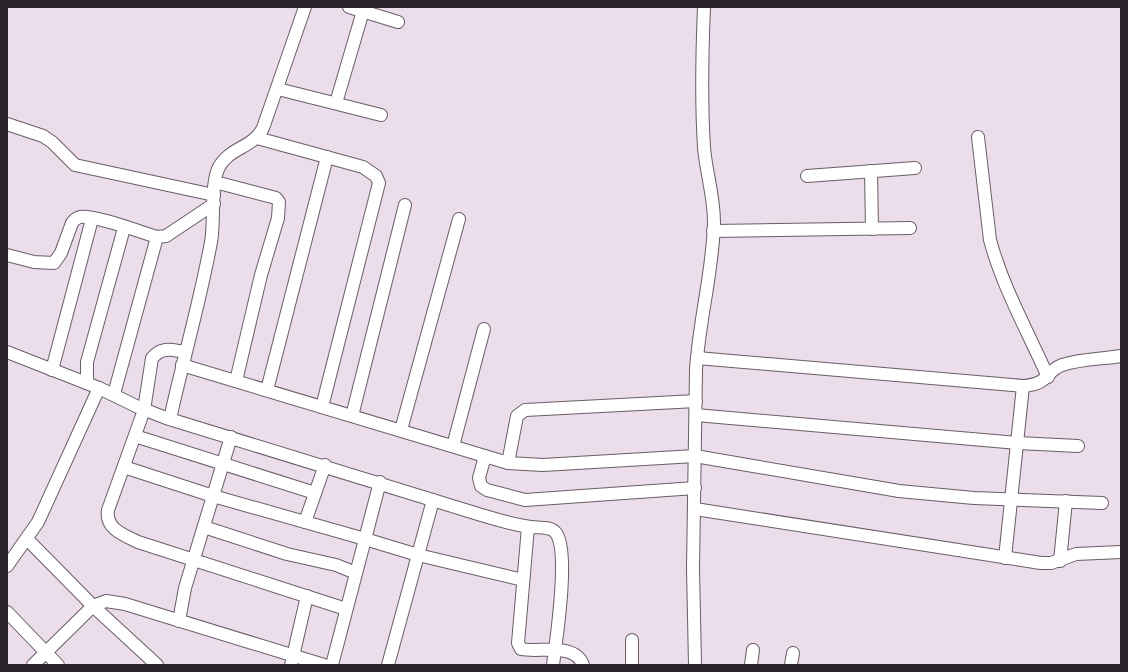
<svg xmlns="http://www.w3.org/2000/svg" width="1128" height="672" font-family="Rubik,sans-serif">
	<rect width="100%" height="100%" fill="#ebddea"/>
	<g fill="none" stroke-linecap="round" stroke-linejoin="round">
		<defs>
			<g id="street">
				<path d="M349,7L398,22"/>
				<path d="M278,89L381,115"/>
				<path d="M336,103L363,11"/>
				<path d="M7,124L43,136L52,142L75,165L214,195"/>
				<path d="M978,137L990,240C1003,288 1028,332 1048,377"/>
				<path d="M257,138L363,167L376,176L379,183L322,407"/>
				<path d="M871,171L872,229"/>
				<path d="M807,176L915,168"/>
				<path d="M215,182L276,198L279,202L278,218L261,275L236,381"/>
				<path d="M713,231L910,228"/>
				<path d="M7,255L34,262L54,263L61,253L72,223C74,220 76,218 80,217C96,215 140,232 157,237L166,236L214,204"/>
				<path d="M7,352L99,388L138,407L166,418C270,449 374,481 478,514C495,519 513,525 531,527C539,528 551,526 556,533C570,552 556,641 553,665"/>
				<path d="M185,352C172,350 162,346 152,358L144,410L108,510C105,529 124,535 138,542L346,609"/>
				<path d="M697,358L1023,386C1050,384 1044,372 1062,365C1080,359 1102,359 1121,356"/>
				<path d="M182,365L508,463L543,465L695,456L899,491L974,498L1102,503"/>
				<path d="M52,370L92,219"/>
				<path d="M87,383V362L124,228"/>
				<path d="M267,390L327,157"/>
				<path d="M114,394L157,237"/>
				<path d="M696,415L1018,443L1078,446"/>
				<path d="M352,416L405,205"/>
				<path d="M170,419C183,360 200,302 211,242C215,221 210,184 219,167C230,147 253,148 263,128L305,7"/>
				<path d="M401,430L459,219"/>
				<path d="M135,436L315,493"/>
				<path d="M453,446L484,329"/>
				<path d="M485,456L479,478L481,486L487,490L525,500L695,488"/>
				<path d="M508,463L517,416L525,410L696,401"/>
				<path d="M124,467L213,496L365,539L418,555L523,580"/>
				<path d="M695,509L1041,563H1051L1076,554L1121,552"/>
				<path d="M305,522L325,465"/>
				<path d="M204,527L287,554L336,565L356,573"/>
				<path d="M528,527L518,643L521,649C539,653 575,642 583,665"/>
				<path d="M27,539L93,606L157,665"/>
				<path d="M1005,558L1023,386"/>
				<path d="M1060,561L1066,501"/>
				<path d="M7,566L38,522L99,388"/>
				<path d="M7,612L58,665"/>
				<path d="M179,621L185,588L231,437"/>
				<path d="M632,640V665"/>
				<path d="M33,665L93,606L106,601L125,604L324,665"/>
				<path d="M291,665L307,596"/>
				<path d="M332,665L380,482"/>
				<path d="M388,665L433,500"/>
				<path d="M695,665L693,568L696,370C699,320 713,272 714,222C714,195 706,173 704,147C701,100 702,54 704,7"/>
				<path d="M751,665L753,650"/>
				<path d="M791,665L793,653"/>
			</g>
		</defs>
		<use href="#street" stroke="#695d68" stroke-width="14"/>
		<use href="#street" stroke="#fff" stroke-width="12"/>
	</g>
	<rect width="1128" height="672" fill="none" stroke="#2a252a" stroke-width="16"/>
</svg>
